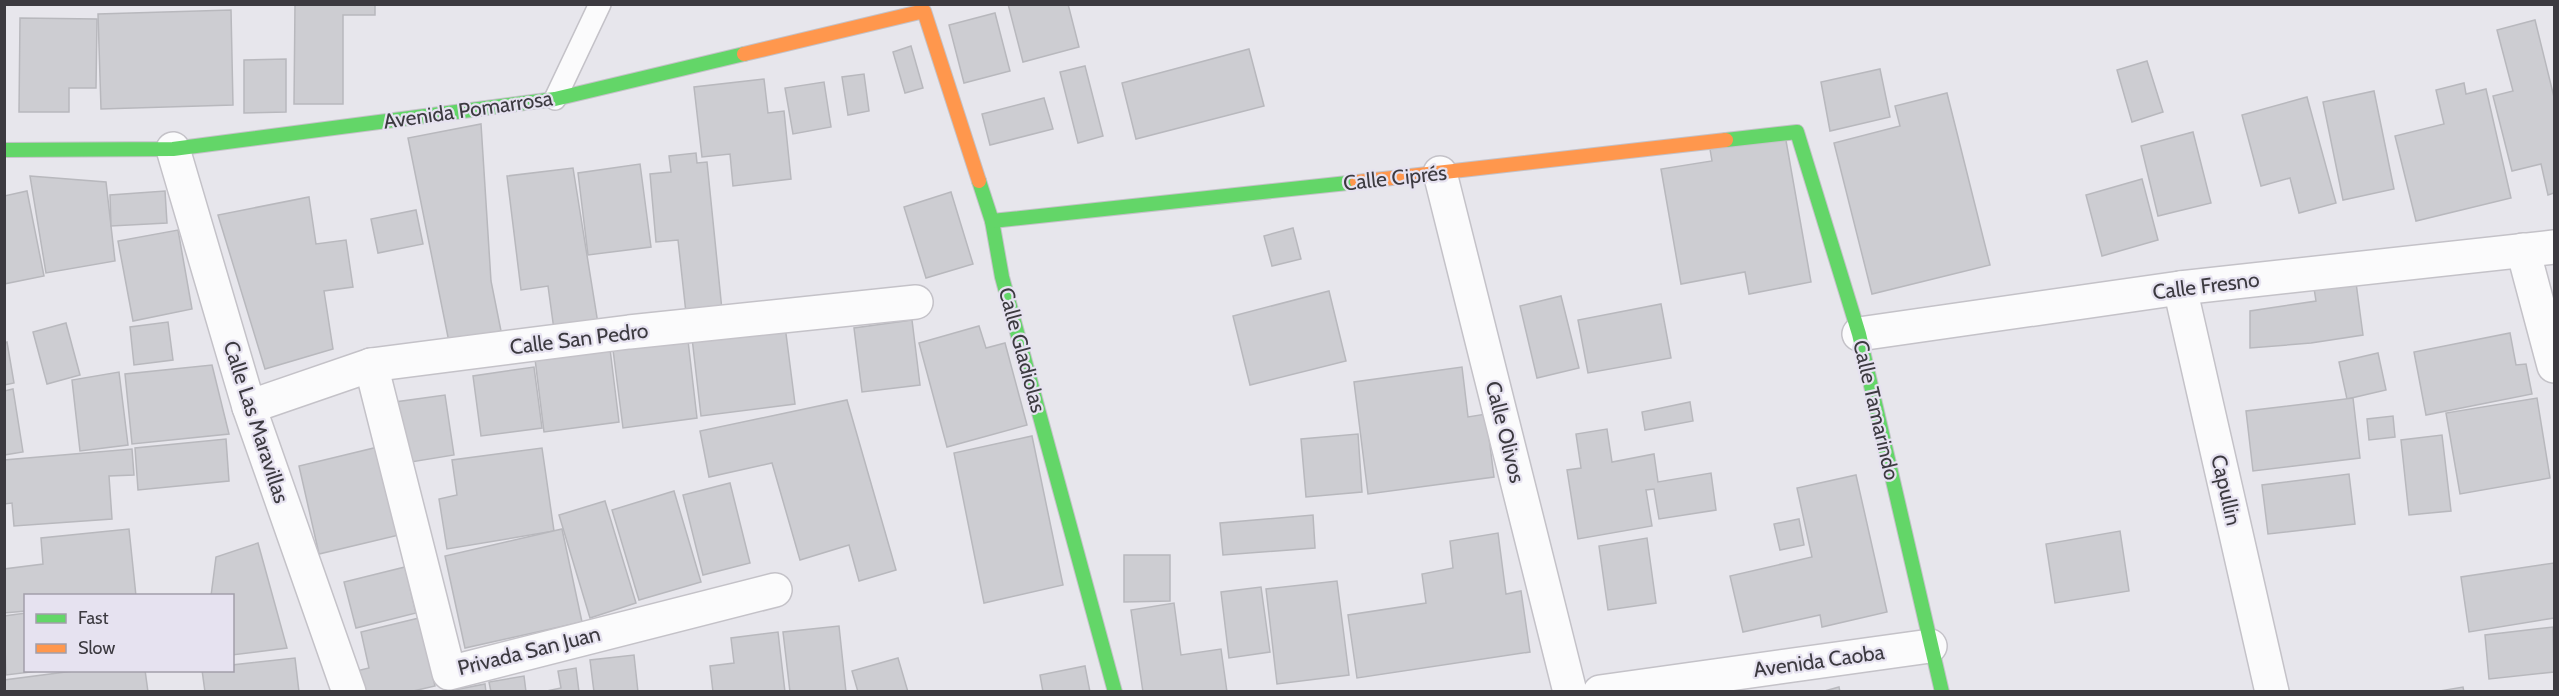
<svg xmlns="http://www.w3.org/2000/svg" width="2559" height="696" font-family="Cabin,sans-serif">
	<rect width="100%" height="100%" fill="#e7e6ec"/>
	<g fill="#cdcdd2" stroke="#b8b8bd" stroke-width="1.5">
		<path d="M295,4H375V15H343V104H294Z"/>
		<path d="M1008,4H1068L1079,47L1023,62Z"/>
		<path d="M231,10L233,105L101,109L98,14Z"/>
		<path d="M995,13L1010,71L964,83L949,25Z"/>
		<path d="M20,18L97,19L96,88H69V112H19Z"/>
		<path d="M2535,20L2554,97V193L2548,195L2541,164L2512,171L2493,96L2513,91L2497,30Z"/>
		<path d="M911,46L923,88L905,93L893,52Z"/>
		<path d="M1249,49L1264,106L1136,139L1122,83Z"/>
		<path d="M286,59V112L244,113V60Z"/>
		<path d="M2147,61L2163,112L2132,122L2117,70Z"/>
		<path d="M1085,66L1103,136L1078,143L1060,72Z"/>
		<path d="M1880,69L1890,117L1830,131L1821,82Z"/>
		<path d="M864,74L869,111L848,115L842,77Z"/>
		<path d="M764,79L768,113L784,111L791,179L733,186L730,154L702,157L694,87Z"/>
		<path d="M824,82L831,127L793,134L785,88Z"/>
		<path d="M2464,83L2466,94L2486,89L2511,198L2416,221L2395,136L2444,124L2436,90Z"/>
		<path d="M2374,91L2394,189L2343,200L2323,102Z"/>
		<path d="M1947,93L1990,265L1872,294L1834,143L1900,126L1895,106Z"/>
		<path d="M2307,97L2336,203L2299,213L2290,178L2261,186L2242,115Z"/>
		<path d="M1044,98L1053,129L990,145L982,114Z"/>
		<path d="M481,124L491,281L501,331L449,342L408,138Z"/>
		<path d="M2193,132L2211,203L2158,216L2141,146Z"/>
		<path d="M1785,135L1811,282L1749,294L1745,272L1681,284L1661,169L1712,161L1710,149Z"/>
		<path d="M696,153L697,163L707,162L722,310L686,313L678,240L656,242L650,174L671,172L669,156Z"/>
		<path d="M640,164L651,247L588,255L578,173Z"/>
		<path d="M573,168L599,330L555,337L548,286L521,290L507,176Z"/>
		<path d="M30,176L106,182L115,261L46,273Z"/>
		<path d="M2142,179L2158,240L2102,256L2086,195Z"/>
		<path d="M27,191L44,276L4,284V196Z"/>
		<path d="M165,191L167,223L111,226L110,195Z"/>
		<path d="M951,192L973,264L926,278L904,207Z"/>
		<path d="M309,197L316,244L346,240L353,287L324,291L333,349L265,369L218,215Z"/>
		<path d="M416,210L423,244L378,253L371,219Z"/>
		<path d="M1293,228L1301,259L1272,266L1264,236Z"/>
		<path d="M178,230L192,309L133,321L118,241Z"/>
		<path d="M2355,275L2363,335L2311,343L2250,348V311L2316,301L2313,282Z"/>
		<path d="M1329,291L1346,361L1250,385L1233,316Z"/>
		<path d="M1561,296L1579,368L1537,378L1520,306Z"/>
		<path d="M1661,304L1671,358L1588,373L1578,320Z"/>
		<path d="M912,320L920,385L862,392L854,328Z"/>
		<path d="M168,322L173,360L134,365L130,327Z"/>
		<path d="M66,323L80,375L47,384L33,332Z"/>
		<path d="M785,326L795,404L701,416L692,338Z"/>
		<path d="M979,326L986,348L1005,343L1027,425L947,447L919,343Z"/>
		<path d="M687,332L697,418L623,428L612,342Z"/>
		<path d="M2510,333L2516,365L2526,364L2532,394L2426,415L2414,352Z"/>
		<path d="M7,342L14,383L4,385V343Z"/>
		<path d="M610,349L619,422L544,432L535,359Z"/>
		<path d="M2378,353L2386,390L2347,399L2339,362Z"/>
		<path d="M212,365L229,434L132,444L125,374Z"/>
		<path d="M534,367L542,428L481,436L473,376Z"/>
		<path d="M1462,367L1468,417L1486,414L1494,477L1368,494L1354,382Z"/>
		<path d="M119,372L128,445L80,451L72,380Z"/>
		<path d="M13,389L23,452L4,455V391Z"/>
		<path d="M445,395L454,455L405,463L395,402Z"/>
		<path d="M2353,398L2360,458L2253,471L2246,411Z"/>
		<path d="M2537,398L2550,478L2460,494L2446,413Z"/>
		<path d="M847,400L896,570L859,581L849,545L800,560L772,463L709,477L700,431Z"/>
		<path d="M1690,402L1693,421L1645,430L1642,412Z"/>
		<path d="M2393,416L2395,437L2369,440L2367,419Z"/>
		<path d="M1607,429L1612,462L1654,454L1658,482L1711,473L1716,510L1659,519L1654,489L1646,490L1652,526L1578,539L1567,470L1581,468L1576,434Z"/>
		<path d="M1358,434L1362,492L1306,497L1301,439Z"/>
		<path d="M2442,435L2451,511L2409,515L2401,440Z"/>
		<path d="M1032,436L1063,585L984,603L954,453Z"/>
		<path d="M226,439L229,481L138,490L135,448Z"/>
		<path d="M378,447L399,535L319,554L299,466Z"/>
		<path d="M542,448L554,531L447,549L439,499L457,495L452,460Z"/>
		<path d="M132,449L134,475L109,476L112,519L14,526L12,503L4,504V460Z"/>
		<path d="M2349,474L2355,524L2268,534L2262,485Z"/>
		<path d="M1856,475L1887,612L1822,627L1820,615L1743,632L1730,576L1812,557L1797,488Z"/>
		<path d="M730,483L750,563L703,575L683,495Z"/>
		<path d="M674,491L701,582L639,600L612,510Z"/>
		<path d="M605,501L636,603L590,618L559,515Z"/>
		<path d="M1313,515L1315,548L1223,555L1220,523Z"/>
		<path d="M1799,519L1804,545L1780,550L1774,524Z"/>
		<path d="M129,529L136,596H26V611L4,613V569L43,564L41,538Z"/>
		<path d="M562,529L582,622L465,648L445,556Z"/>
		<path d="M2120,531L2129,591L2055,603L2046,544Z"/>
		<path d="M1498,533L1506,594L1521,591L1530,652L1357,678L1348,615L1426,603L1422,574L1453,568L1450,541Z"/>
		<path d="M1647,538L1656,603L1608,610L1599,546Z"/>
		<path d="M258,543L287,648L232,655V596H211L216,557Z"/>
		<path d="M1124,555H1170V601L1124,602Z"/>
		<path d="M2554,563V618L2469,632L2461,577Z"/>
		<path d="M405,567L416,613L356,628L344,582Z"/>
		<path d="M1337,581L1349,675L1277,684L1266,589Z"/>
		<path d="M1261,587L1270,652L1229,658L1221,592Z"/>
		<path d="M1174,603L1181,655L1221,649L1227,692H1143L1131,610Z"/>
		<path d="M26,613V670H47L6,675L4,616Z"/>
		<path d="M419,618L435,686L409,692H356L352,672L369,668L361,632Z"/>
		<path d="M839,626L846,692H790L783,632Z"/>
		<path d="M2553,627L2554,672L2489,679L2485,635Z"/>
		<path d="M778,632L785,692H713L710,666L734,663L731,638Z"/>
		<path d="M634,655L638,692H594L590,660Z"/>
		<path d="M295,658L299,692H205L202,670H232V665Z"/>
		<path d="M898,658L908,692H858L852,671Z"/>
		<path d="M1085,666L1090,692H1043L1040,675Z"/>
		<path d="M576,668L579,692H542L561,688L558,671Z"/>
		<path d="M81,670H145L148,692H4V680Z"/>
		<path d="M524,676L526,692H491L489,682Z"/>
		<path d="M485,684L486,692H444Z"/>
		<path d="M1839,687L1840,692H1821Z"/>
		<path d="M2463,687L2464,692H2434Z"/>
	</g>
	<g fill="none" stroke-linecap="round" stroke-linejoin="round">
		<defs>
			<path id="lane" d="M555,99L600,4"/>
			<g id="street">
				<path d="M173,149L249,407L349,692"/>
				<path d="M1440,173L1570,692"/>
				<path d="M2523,250L2554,366"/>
				<path d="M2180,288L2272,692"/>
				<path d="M1859,334L2180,288L2554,247"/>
				<path d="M371,365L449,673L775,590"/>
				<path d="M249,407L371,365L629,332L916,302"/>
				<path d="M1600,692L1930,646"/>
			</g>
			<g id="fast">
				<path d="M1726,140L1797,132L1859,334L1942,692"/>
				<path d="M4,150L173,149L555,99L744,54"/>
				<path d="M979,181L992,221L1002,277L1115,692"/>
				<path d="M992,221L1357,182"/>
			</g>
			<g id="slow">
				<path d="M744,54L924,11L979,181"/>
				<path d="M1357,182L1726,140"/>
			</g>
		</defs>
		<use href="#lane" stroke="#c4c2c8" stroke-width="24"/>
		<use href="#street" stroke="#c4c2c8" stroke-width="36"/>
		<use href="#fast" stroke="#c4c2c8" stroke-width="16"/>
		<use href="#slow" stroke="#c4c2c8" stroke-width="16"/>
		<use href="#lane" stroke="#fbfbfc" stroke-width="21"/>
		<use href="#street" stroke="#fbfbfc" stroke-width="33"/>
		<use href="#fast" stroke="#63d668" stroke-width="14"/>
		<use href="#slow" stroke="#ff974d" stroke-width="14"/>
	</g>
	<g text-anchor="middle" stroke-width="4.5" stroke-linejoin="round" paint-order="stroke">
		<g font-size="21" fill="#3c3a40" stroke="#e6e2f0">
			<text transform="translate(468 110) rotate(-8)" y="7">Avenida Pomarrosa</text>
			<text transform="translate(1395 178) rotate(-6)" y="7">Calle Ciprés</text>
			<text transform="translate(2206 286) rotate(-7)" y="7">Calle Fresno</text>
			<text transform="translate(579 339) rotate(-7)" y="7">Calle San Pedro</text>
			<text transform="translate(1022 350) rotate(75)" y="7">Calle Gladiolas</text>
			<text transform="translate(1876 410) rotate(77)" y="7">Calle Tamarindo</text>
			<text transform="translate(256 422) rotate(72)" y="7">Calle Las Maravillas</text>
			<text transform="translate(1505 432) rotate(76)" y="7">Calle Olivos</text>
			<text transform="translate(2226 490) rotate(77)" y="7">Capullin</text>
			<text transform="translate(529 651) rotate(-14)" y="7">Privada San Juan</text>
			<text transform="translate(1819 661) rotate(-8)" y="7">Avenida Caoba</text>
		</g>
	</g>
	<rect width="2559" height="696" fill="none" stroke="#3c3a40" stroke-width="12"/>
	<rect x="24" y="594" width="210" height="78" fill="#e6e2f0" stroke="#a29faa" stroke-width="1.5"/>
	<rect x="36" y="614" width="30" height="9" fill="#63d668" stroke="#a29faa" stroke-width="1.5"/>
	<text x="78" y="624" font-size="18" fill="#3c3a40">Fast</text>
	<rect x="36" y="644" width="30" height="9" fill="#ff974d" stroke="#a29faa" stroke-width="1.5"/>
	<text x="78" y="654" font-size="18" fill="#3c3a40">Slow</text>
</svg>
